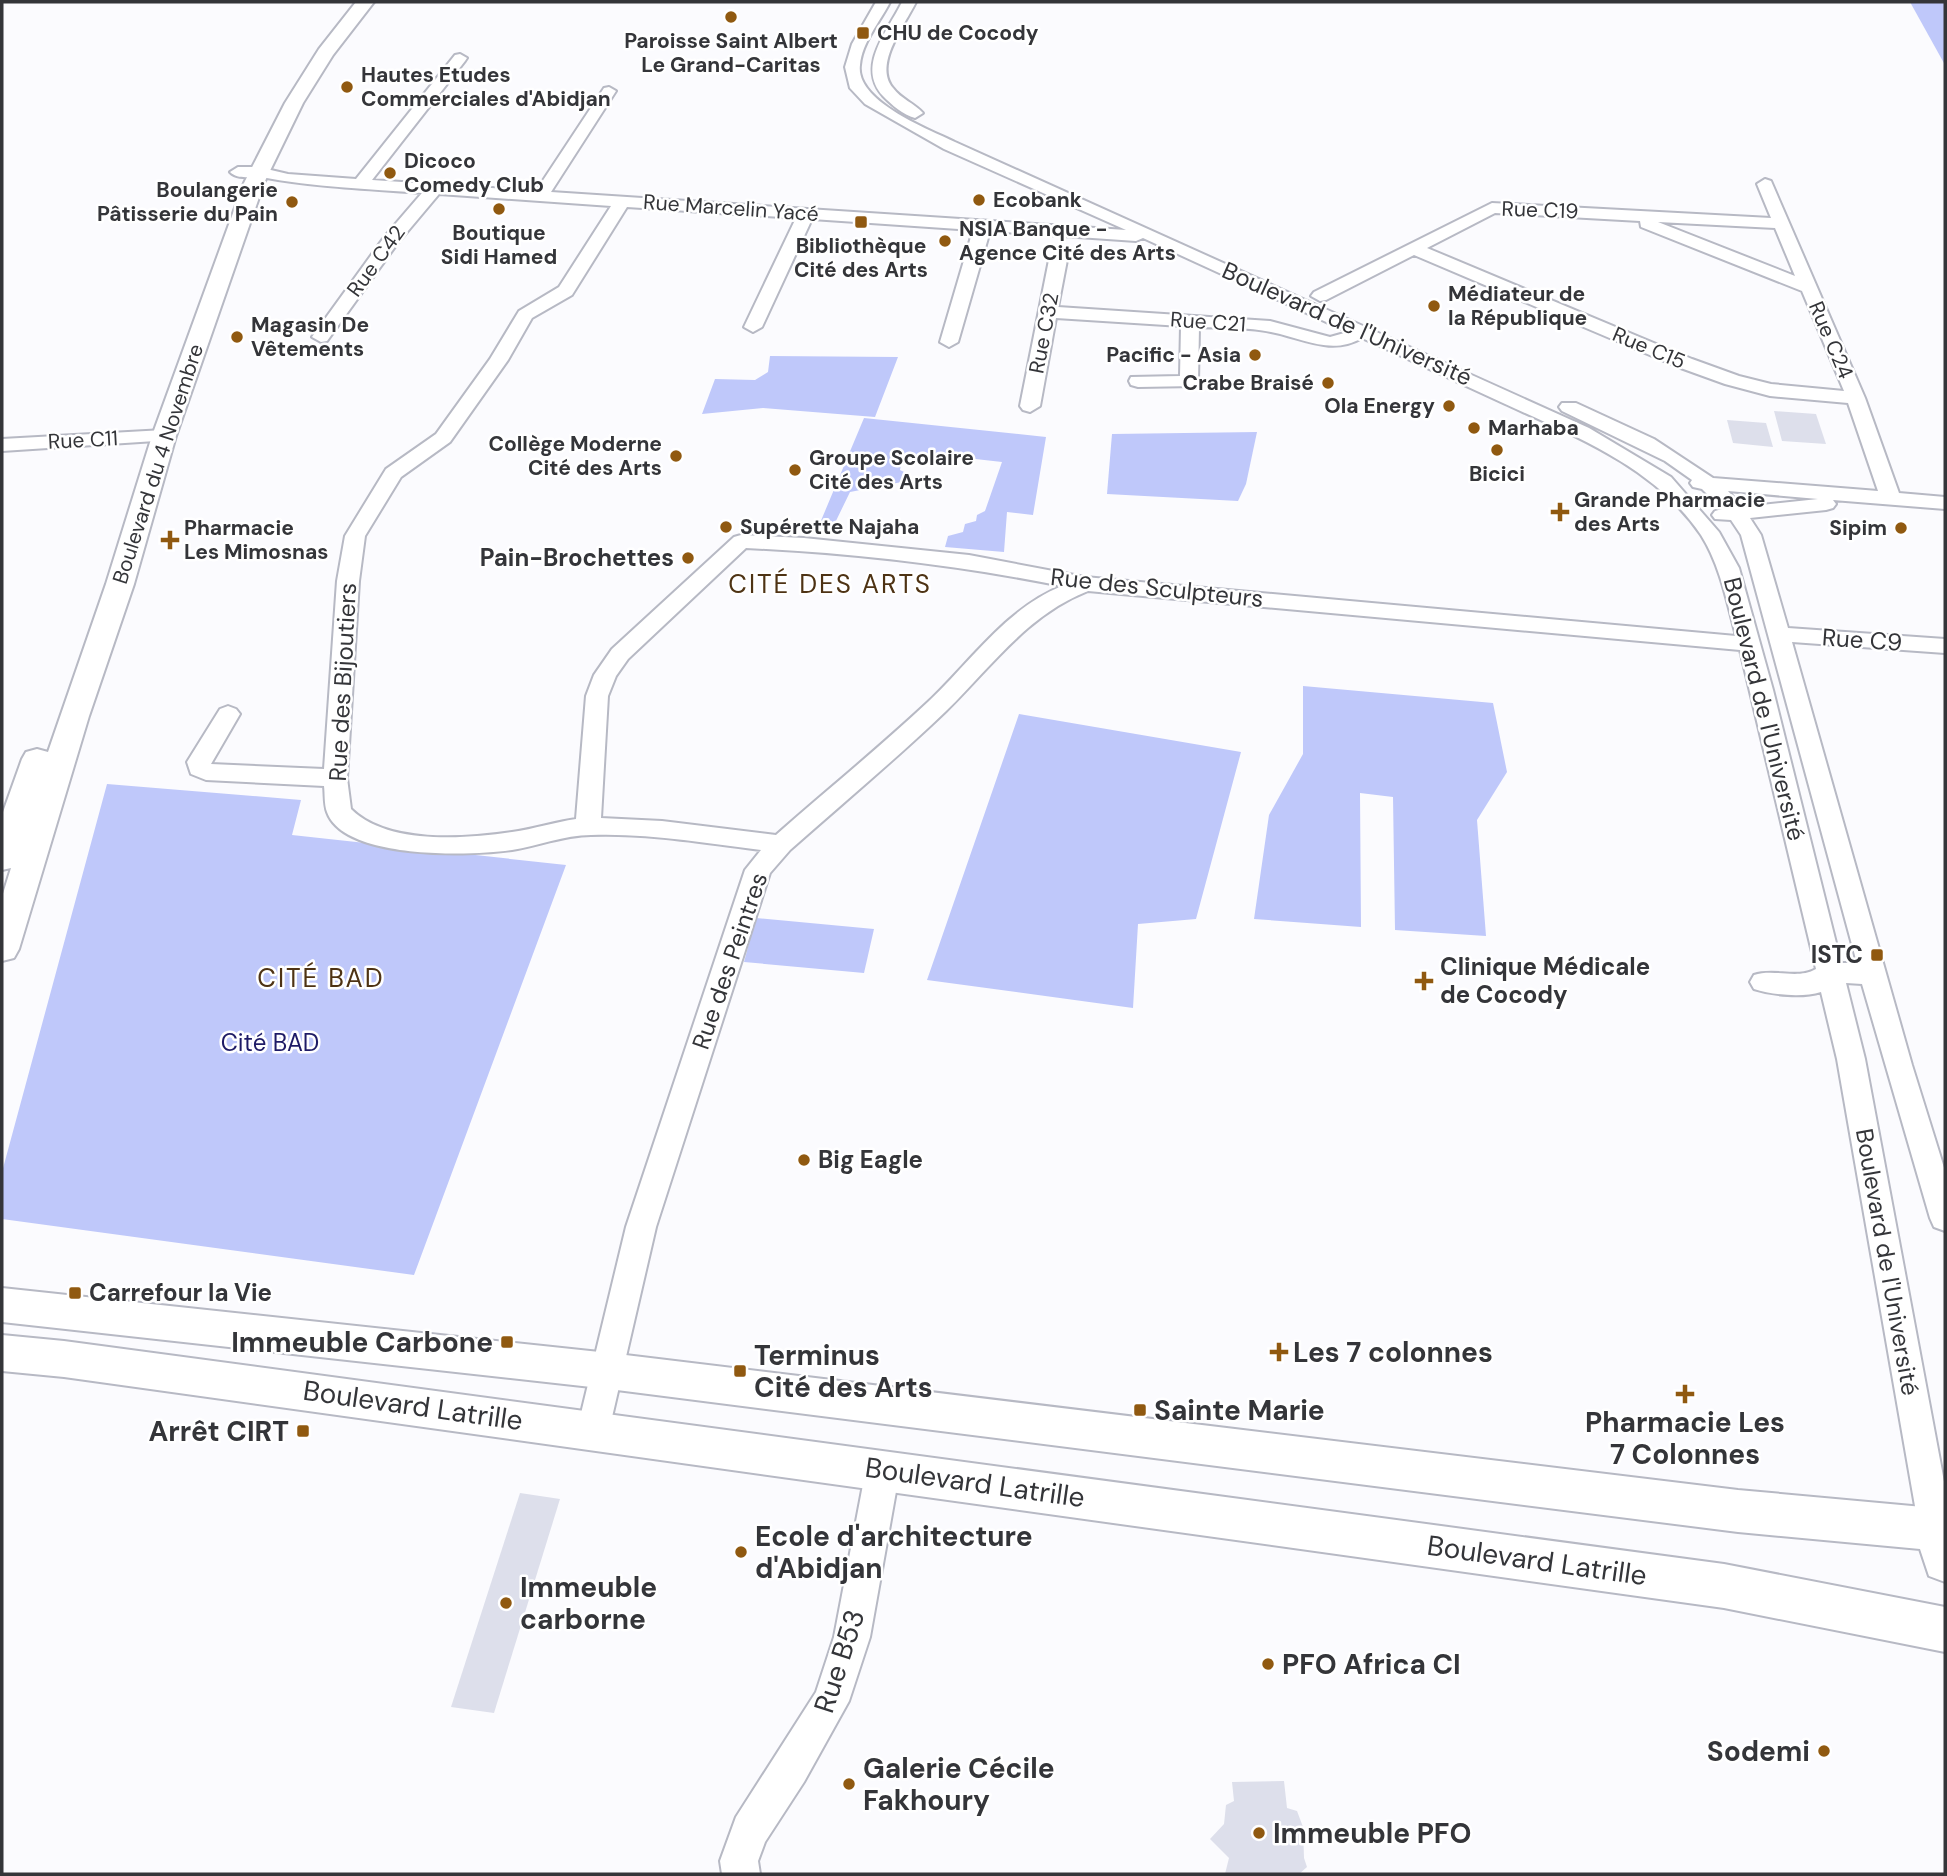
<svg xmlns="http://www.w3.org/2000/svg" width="1947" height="1876" font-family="'DM Sans',sans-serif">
	<rect width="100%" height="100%" fill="#fbfbfe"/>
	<g fill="#bfc8fa">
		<path d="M1910,2H1945V65Z"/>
		<path d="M770,356L898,357L875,417L763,408L702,414L715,379L755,380L768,372Z"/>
		<path d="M864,418L1046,437L1033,515L1007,512L1004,552L945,547L948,536L963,532L965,524L976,521L977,515L985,511L1002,462L940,455L901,464L900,470L908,474L907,481L850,492L834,525L820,523Z"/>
		<path d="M1257,432L1246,484L1238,501L1107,494L1112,434Z"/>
		<path d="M1303,686L1493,703L1507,772L1477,820L1486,936L1395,930L1393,797L1360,793L1361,927L1254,919L1269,815L1303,754Z"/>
		<path d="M1019,714L1241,752L1196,919L1138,924L1133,1008L927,980Z"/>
		<path d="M107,784L301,800L292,835L566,865L414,1275L2,1219V1172Z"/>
		<path d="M756,918L874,929L864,973L744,962Z"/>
	</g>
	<g fill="#dddfeb">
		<path d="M1774,411L1816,414L1826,444L1782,441Z"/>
		<path d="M1727,420L1766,423L1773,447L1733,443Z"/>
		<path d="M520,1493L560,1499L494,1713L451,1707Z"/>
		<path d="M1284,1781L1287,1808L1297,1811L1303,1827L1304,1858L1307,1867L1299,1874H1225L1229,1858L1210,1839L1224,1824L1226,1805L1234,1801L1232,1782Z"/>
	</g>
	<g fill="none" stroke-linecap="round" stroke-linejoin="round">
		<defs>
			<g id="minor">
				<path d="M876,2H890C880,22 862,42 860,65C855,101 928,129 955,142L1589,428L1671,477L1719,532L1739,568L1773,690L1841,963H1857L1741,535L1731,520L1715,519L1712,515L1715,511L1722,509L1702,489L1693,487L1690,483L1692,480L1665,461L1562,411L1559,407L1562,403H1576L1654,439L1713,478L1878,491L1848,403L1770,396L1725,384L1678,367L1414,255L1326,300L1320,301L1311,296L1314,292L1492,203L1771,218L1757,184L1765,179L1771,181L1865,398L1899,493L1945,497V509L1833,500L1836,504L1833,508L1826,510L1750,518L1761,535L1788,628L1945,639V653L1792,642L1912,1065L1945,1171V1231L1934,1227L1930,1218L1862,984L1846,983L1865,1059L1945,1487V1542L1936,1546L1924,1541L1919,1529L1837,1059L1821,992C1802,998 1773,995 1754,989L1750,982L1754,975C1774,968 1797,980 1816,969L1740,650L1088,591C1027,615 991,667 946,711C896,759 842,804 790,850L770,873L656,1227L609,1430L605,1441L593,1445L581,1441L577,1430L626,1227L745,870L761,850C705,843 648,833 591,835C564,835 538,846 512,850C472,856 344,860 327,812C324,804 325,794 324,786L206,780L191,774L187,762L220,709L228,706L236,709L240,714L211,764L324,769L337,581L345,536L386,469L436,434L490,359L519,311L559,287L611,206L439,194L397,244L327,341L321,342L312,337L385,236L422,193C368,189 314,187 261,177C250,176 238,180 230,172L238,167H258L288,174L356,179L455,55L460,54L467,58L465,61L372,180L536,191L604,88L609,87L616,91L551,192L1126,230L944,149L865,104L850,88L845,67L852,44ZM627,207L796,218L744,327L753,332L762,327L812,219L973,230L940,342L949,347L958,342L990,231L1136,241L1143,238L1348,332L1330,337L1270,321L1058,307L1067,260L1058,255L1049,260L1020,406L1023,410L1030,412L1040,406L1056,318L1181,326L1180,376L1131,377L1129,381L1131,385L1138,387L1196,386L1198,382L1199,327C1222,328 1248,327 1271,332C1303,338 1331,356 1362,338C1409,360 1456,381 1503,403C1575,436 1655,467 1701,535C1720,565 1727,602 1736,636L1085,577L969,555L804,538L741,535L734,537L612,649L594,675L586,696L576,819C555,822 534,829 512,832C465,839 387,845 351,809L347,778L359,581L365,536L401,477L450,442L508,360L532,318L572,295ZM1495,213L1640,221L1641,227L1802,291L1844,391L1771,384L1739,376L1692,359L1427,248ZM1658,222L1775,228L1795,276ZM1728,491L1818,499L1742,507ZM746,548C853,553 957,565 1062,586C1007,608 971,661 929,701C880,747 827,790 776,835L662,821L601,818L608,696L616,676L628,659Z"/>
				<path d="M902,2H916C905,25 873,64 893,88C901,99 914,103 923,113L915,118C903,115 892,105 883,96C856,66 888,31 902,2Z"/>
				<path d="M164,430L171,432L174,436L171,440L2,451V439Z"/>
				<path d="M883,1453L895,1458L900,1469L870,1637L849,1701L804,1782L765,1842L758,1861L760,1874H722L720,1861L736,1817L816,1692L834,1637L866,1469L871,1458Z"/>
			</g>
			<g id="major">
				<path d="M356,2H374L333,55L303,103L264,183L176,436L134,584L89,716L19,949L14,958L2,961V897L11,868L2,870V815L22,759L26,752L37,749L48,752L106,584L152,436L244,183L285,103L319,49Z"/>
				<path d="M2,1288L609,1353L1738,1490L1945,1509V1582L1929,1576L1920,1549L1738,1532L609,1389L2,1322Z"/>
				<path d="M2,1335L64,1341L1724,1564L1945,1607V1652L1724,1608L64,1377L2,1371Z"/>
			</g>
		</defs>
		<use href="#minor" stroke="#b7b9c4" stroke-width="4"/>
		<use href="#major" stroke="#b7b9c4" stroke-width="4"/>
		<use href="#minor" fill="#fff" fill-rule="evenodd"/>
		<use href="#major" fill="#fff" fill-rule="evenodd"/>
	</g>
	<g fill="#905910" stroke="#fff" stroke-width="2.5">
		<circle cx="731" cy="17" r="7"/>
		<rect x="856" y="26" width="14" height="14" rx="3.5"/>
		<circle cx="347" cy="87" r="7"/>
		<circle cx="390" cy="173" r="7"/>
		<circle cx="979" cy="200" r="7"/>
		<circle cx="292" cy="202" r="7"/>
		<circle cx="499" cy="209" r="7"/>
		<rect x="854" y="215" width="14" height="14" rx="3.5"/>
		<circle cx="945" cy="241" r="7"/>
		<circle cx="1434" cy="306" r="7"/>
		<circle cx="237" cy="337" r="7"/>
		<circle cx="1255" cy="355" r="7"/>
		<circle cx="1328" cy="383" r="7"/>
		<circle cx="1449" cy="406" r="7"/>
		<circle cx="1474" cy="428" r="7"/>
		<circle cx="1497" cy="450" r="7"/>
		<circle cx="676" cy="456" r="7"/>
		<circle cx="795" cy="470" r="7"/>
		<path d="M1556.5 501.5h7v7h7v7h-7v7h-7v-7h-7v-7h7z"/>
		<circle cx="726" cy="527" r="7"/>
		<circle cx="1901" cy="528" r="7"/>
		<path d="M166.5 529.5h7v7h7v7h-7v7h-7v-7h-7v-7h7z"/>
		<circle cx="688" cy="558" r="7"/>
		<rect x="1870" y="948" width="14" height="14" rx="3.5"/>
		<path d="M1420.5 970.5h7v7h7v7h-7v7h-7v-7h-7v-7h7z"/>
		<circle cx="804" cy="1160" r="7"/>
		<rect x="68" y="1286" width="14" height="14" rx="3.5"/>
		<rect x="500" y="1335" width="14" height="14" rx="3.5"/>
		<path d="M1275.5 1341.5h7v7h7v7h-7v7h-7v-7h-7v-7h7z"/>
		<rect x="733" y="1364" width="14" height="14" rx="3.5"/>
		<path d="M1681.5 1383.5h7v7h7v7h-7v7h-7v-7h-7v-7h7z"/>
		<rect x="1133" y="1403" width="14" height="14" rx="3.5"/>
		<rect x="296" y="1424" width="14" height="14" rx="3.5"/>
		<circle cx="741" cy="1552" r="7"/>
		<circle cx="506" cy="1603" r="7"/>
		<circle cx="1268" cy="1664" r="7"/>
		<circle cx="1824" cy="1751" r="7"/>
		<circle cx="849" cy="1784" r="7"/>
		<circle cx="1259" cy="1833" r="7"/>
	</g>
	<g text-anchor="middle" stroke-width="5" stroke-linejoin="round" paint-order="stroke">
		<g font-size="21" font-weight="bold" fill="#343539" stroke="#fff" text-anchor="start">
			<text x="877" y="40">CHU de Cocody</text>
			<text x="731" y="48" text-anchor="middle">Paroisse Saint Albert<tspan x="731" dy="24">Le Grand-Caritas</tspan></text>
			<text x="361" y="82">Hautes Etudes<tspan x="361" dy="24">Commerciales d'Abidjan</tspan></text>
			<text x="404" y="168">Dicoco<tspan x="404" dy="24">Comedy Club</tspan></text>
			<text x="278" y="197" text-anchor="end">Boulangerie<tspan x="278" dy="24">Pâtisserie du Pain</tspan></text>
			<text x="993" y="207">Ecobank</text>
			<text x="959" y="236">NSIA Banque -<tspan x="959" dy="24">Agence Cité des Arts</tspan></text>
			<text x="499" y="240" text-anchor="middle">Boutique<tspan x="499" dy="24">Sidi Hamed</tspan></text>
			<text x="861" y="253" text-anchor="middle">Bibliothèque<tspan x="861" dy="24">Cité des Arts</tspan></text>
			<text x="1448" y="301">Médiateur de<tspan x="1448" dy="24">la République</tspan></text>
			<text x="251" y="332">Magasin De<tspan x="251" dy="24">Vêtements</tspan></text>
			<text x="1241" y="362" text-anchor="end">Pacific - Asia</text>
			<text x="1314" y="390" text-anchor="end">Crabe Braisé</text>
			<text x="1435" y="413" text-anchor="end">Ola Energy</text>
			<text x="1488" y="435">Marhaba</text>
			<text x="662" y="451" text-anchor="end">Collège Moderne<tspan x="662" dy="24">Cité des Arts</tspan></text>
			<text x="809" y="465">Groupe Scolaire<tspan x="809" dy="24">Cité des Arts</tspan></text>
			<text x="1497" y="481" text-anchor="middle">Bicici</text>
			<text x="1574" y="507">Grande Pharmacie<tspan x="1574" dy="24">des Arts</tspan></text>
			<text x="740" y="534">Supérette Najaha</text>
			<text x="184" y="535">Pharmacie<tspan x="184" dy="24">Les Mimosnas</tspan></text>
			<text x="1887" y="535" text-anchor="end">Sipim</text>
		</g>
		<g font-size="21" fill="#343539" stroke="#fff">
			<text transform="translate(731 208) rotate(4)" y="7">Rue Marcelin Yacé</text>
			<text transform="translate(1540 210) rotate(2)" y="7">Rue C19</text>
			<text transform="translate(376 261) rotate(-54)" y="7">Rue C42</text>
			<text transform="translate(1208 322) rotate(4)" y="7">Rue C21</text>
			<text transform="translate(1044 333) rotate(-79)" y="7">Rue C32</text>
			<text transform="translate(1831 340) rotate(67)" y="7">Rue C24</text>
			<text transform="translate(1649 348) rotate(23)" y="7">Rue C15</text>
			<text transform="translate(83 440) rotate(-3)" y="7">Rue C11</text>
			<text transform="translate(158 464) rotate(-72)" y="7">Boulevard du 4 Novembre</text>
		</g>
		<g font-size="24" fill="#343539" stroke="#fff">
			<text transform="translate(1347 324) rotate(24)" y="8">Boulevard de l'Université</text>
			<text transform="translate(1157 588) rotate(6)" y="8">Rue des Sculpteurs</text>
			<text transform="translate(1862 640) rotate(4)" y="8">Rue C9</text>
			<text transform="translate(343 682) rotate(-87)" y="8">Rue des Bijoutiers</text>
			<text transform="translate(1764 709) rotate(76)" y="8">Boulevard de l'Université</text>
			<text transform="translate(730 961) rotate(-71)" y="8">Rue des Peintres</text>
			<text transform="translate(1887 1262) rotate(80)" y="8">Boulevard de l'Université</text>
		</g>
		<g font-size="24" font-weight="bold" fill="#343539" stroke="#fff" text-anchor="start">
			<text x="674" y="566" text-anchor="end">Pain-Brochettes</text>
			<text x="1863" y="963" text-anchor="end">ISTC</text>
			<text x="1440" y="975">Clinique Médicale<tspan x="1440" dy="28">de Cocody</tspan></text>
			<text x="818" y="1168">Big Eagle</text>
			<text x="89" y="1301">Carrefour la Vie</text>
		</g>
		<g font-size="24" fill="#1e1b66" stroke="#fff">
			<text x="270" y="1051">Cité BAD</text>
		</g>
		<g font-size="26" letter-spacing="2" fill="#4e3314" stroke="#fff">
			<text x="830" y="593">CITÉ DES ARTS</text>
			<text x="321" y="987">CITÉ BAD</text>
		</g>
		<g font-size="28" font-weight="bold" fill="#343539" stroke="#fff" text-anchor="start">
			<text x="493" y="1352" text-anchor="end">Immeuble Carbone</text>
			<text x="1293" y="1362">Les 7 colonnes</text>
			<text x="754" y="1365">Terminus<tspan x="754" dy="32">Cité des Arts</tspan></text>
			<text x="1154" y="1420">Sainte Marie</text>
			<text x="1685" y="1432" text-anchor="middle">Pharmacie Les<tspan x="1685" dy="32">7 Colonnes</tspan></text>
			<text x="289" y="1441" text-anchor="end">Arrêt CIRT</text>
			<text x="755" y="1546">Ecole d'architecture<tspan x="755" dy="32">d'Abidjan</tspan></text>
			<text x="520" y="1597">Immeuble<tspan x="520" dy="32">carborne</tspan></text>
			<text x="1282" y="1674">PFO Africa CI</text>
			<text x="1810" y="1761" text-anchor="end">Sodemi</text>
			<text x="863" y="1778">Galerie Cécile<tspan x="863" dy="32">Fakhoury</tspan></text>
			<text x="1273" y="1843">Immeuble PFO</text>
		</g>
		<g font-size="28" fill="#343539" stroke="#fff">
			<text transform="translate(413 1405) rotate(8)" y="10">Boulevard Latrille</text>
			<text transform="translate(975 1482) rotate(8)" y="10">Boulevard Latrille</text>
			<text transform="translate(1537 1560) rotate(8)" y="10">Boulevard Latrille</text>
			<text transform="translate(839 1661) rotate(-72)" y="10">Rue B53</text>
		</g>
	</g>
	<rect width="1947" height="1876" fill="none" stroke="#343539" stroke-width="7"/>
</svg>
